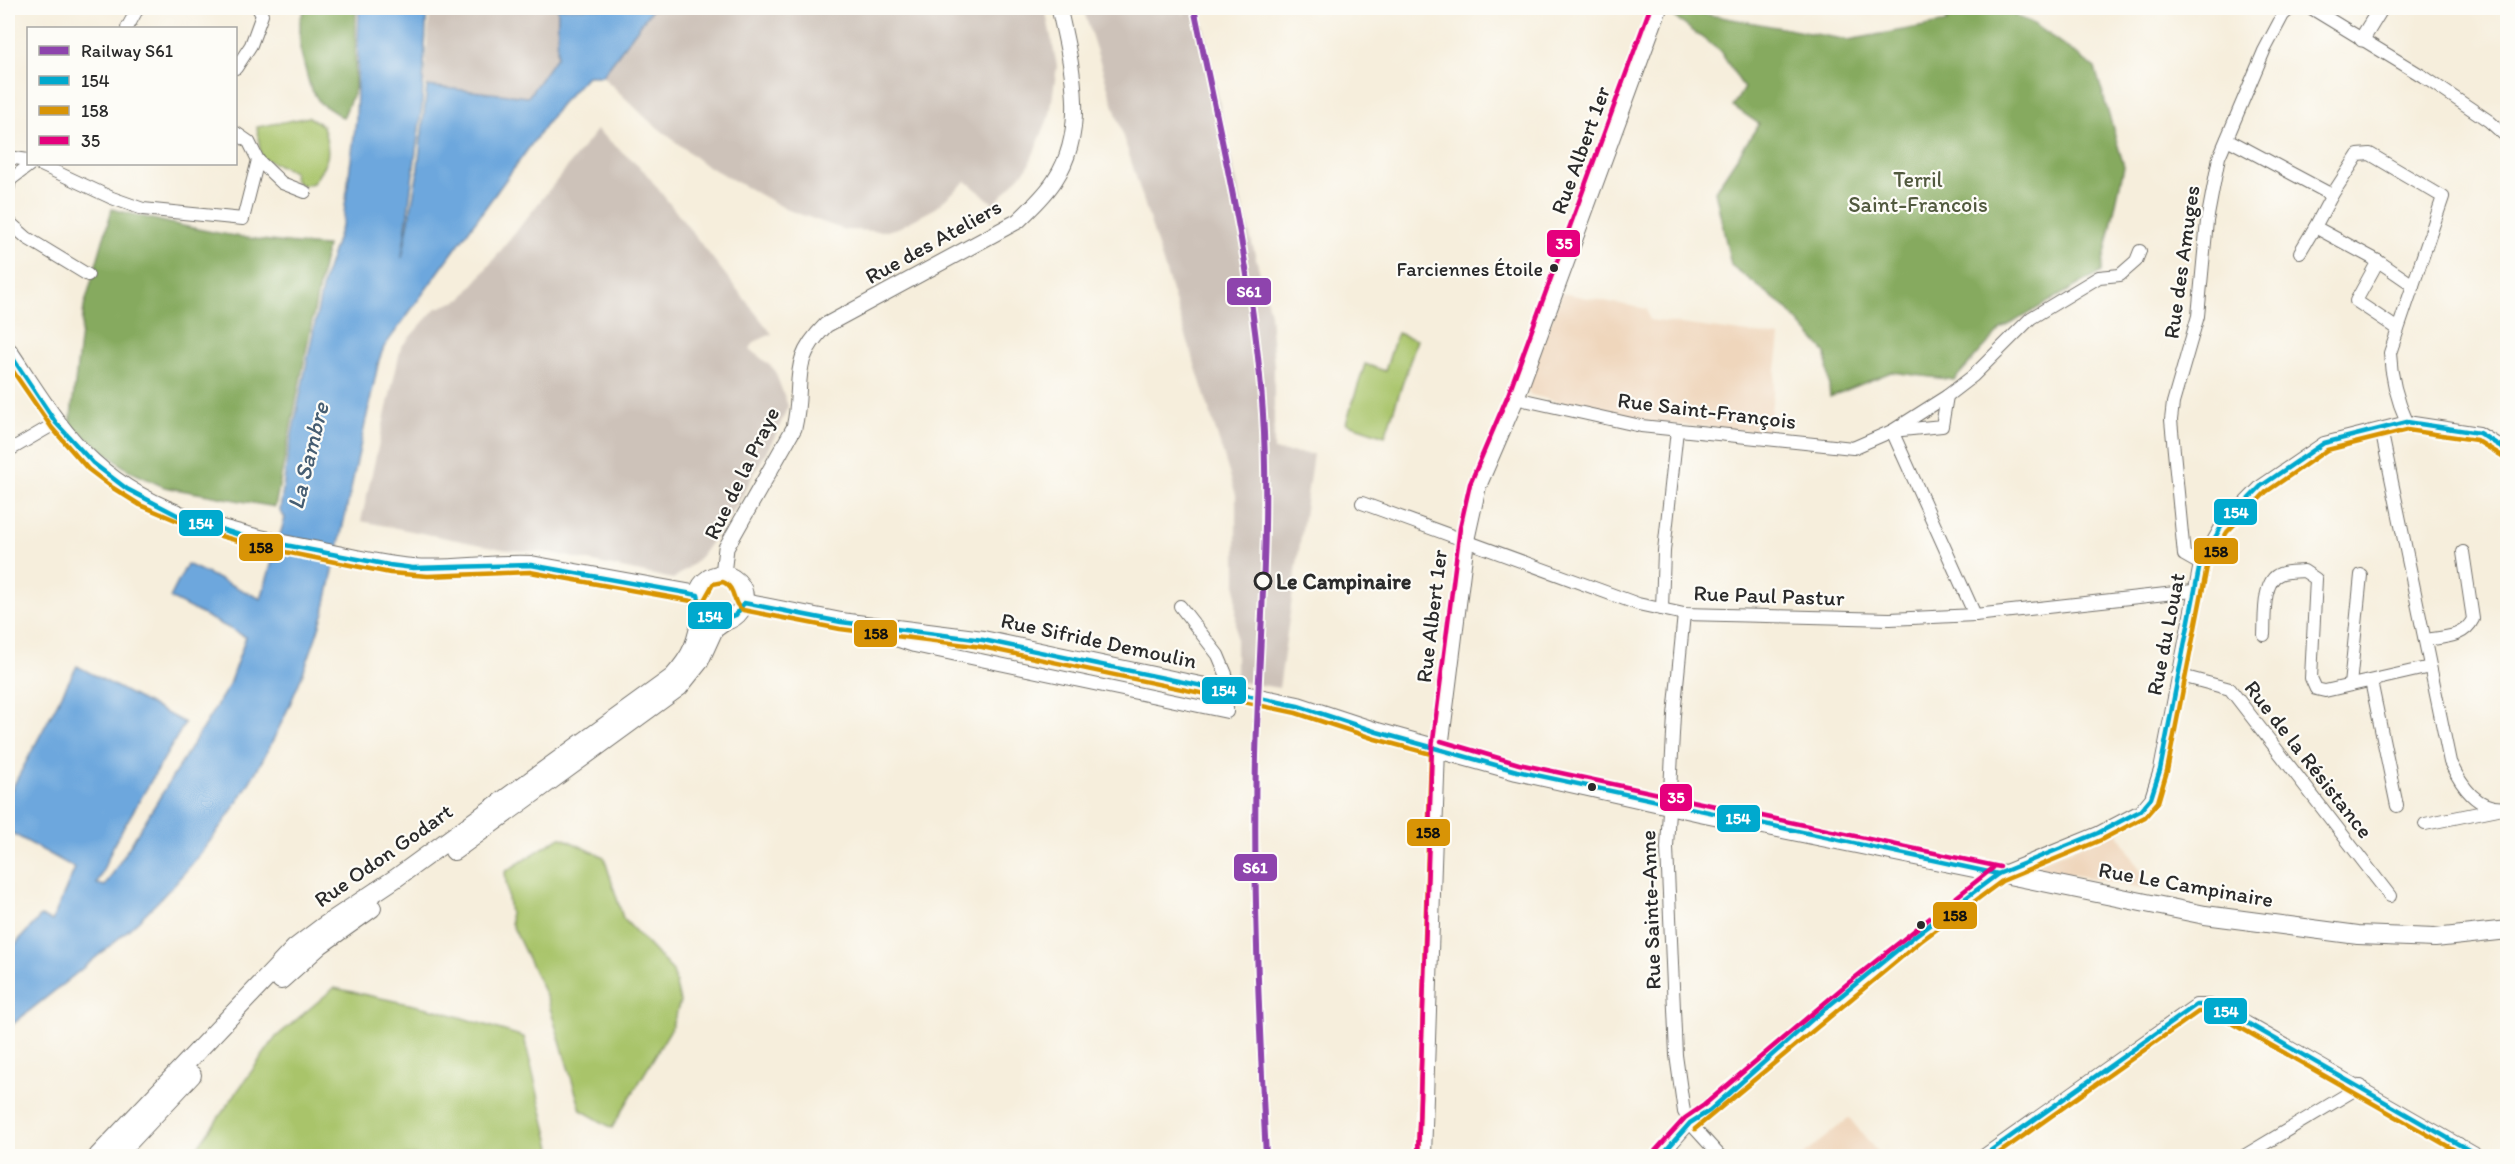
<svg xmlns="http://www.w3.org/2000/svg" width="2515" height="1164" font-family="Itim,sans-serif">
	<rect width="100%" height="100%" fill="#fdfcf7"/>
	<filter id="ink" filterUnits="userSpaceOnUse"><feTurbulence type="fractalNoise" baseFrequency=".0167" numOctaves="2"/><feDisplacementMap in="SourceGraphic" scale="12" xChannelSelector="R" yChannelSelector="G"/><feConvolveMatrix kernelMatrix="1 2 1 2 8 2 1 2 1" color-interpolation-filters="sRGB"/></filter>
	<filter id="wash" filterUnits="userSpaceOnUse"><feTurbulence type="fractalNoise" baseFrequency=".008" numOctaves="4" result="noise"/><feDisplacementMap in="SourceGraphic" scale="24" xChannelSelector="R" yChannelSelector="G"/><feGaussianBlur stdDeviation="1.35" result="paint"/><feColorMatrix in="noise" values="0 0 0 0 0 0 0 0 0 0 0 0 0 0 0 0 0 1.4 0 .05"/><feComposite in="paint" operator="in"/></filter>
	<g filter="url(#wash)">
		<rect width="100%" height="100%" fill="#f6eedc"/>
		<g fill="#efd6bc">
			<path d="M1562,293L1647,309L1649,320L1780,337L1769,427L1765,432L1639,422L1531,395L1525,388Z"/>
			<path d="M2117,831L2144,877L2146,889L2039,868V863Z"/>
			<path d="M1849,1118L1881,1156H1802Z"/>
		</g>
		<g fill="#cdc2b9">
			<path d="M430,8H558L557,56L528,97L427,86L424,83Z"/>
			<path d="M653,8H1045L1057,66L1050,114L1028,167L994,204L966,181L934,209L900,227L887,231L845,230L788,210L704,164L648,120L602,76Z"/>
			<path d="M1083,8H1180L1184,16L1183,8H1200L1233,168L1270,313L1274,366V451L1313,454L1279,688L1236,681V495Z"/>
			<path d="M597,130L644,171L772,334L754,342L750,349L774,369L788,406L776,434L737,505L697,561L673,579L551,553L507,550L361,521L401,347L435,309L462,299Z"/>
		</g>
		<g fill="#a9c46b" stroke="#6a784b" stroke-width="1.5">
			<path d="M309,117L323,126C331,153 330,160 313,183L303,186L295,181L293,171L261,158L257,127Z"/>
			<path d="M1397,333L1417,340L1385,436L1346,423L1365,364L1385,371Z"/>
			<path d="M560,837L604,857L623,918L673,971L680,1002L671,1029L612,1128L581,1110L547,998L511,923L505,872Z"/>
			<path d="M334,988L437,1010L524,1037L553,1156H191L276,1037Z"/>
		</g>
		<g fill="#86aa5f" stroke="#586a45" stroke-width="1.5">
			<path d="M305,8H356L355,89L343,118L320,103L310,87L300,49V20Z"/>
			<path d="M1945,8H1999L2034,24L2095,68L2124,166L2101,272L2001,329L1954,380L1891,372L1830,397L1826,353L1786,308L1731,265L1715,191L1759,124L1733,106L1744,88L1720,51L1674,17L1677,9L1848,40L1947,22Z"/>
			<path d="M112,209C182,227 255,243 327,246L275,507L164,487L128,470L70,425L84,307Z"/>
		</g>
		<path fill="#6da7dd" stroke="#4c6984" stroke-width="1.5" d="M359,8H427L422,106L402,258L417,176L427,86L528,97L557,56L558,8H653L602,76H587L560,105L384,347L379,360L324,612C288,731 230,835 138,921C97,959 51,993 8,1028V952L41,916L52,921L75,868L8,831V796L77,666L185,723L115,842L97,884L105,886L228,687L246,637L170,598L187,564L261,599L285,518L280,511L287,459L324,279L343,221L356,121Z"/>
	</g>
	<g filter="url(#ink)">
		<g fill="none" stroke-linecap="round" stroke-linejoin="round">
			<defs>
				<g id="minor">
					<path d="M2311,8L2424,77L2489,121L2508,138"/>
					<path d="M127,28L138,8"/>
					<path d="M236,68L251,45L262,15L258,8"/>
					<path d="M2227,139L2332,195L2358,155L2370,154L2443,197L2390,353C2391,377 2397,400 2407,422"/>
					<path d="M8,157L28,160"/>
					<path d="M258,160L282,183L305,192"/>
					<path d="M39,164L112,198L143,209L243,219L258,160L249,142L236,133"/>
					<path d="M8,190L10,180L31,164"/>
					<path d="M2332,195L2315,227L2378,261L2413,285"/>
					<path d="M8,221L27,238L88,275"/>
					<path d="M2300,252L2315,227"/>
					<path d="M2378,261L2356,301L2398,329"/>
					<path d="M1947,396L1973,376L2031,318L2099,277L2120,275L2136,261L2140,251"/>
					<path d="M1947,396L1942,426L1892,431Z"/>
					<path d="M1515,398L1641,426L1853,448L1892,431L1975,615"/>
					<path d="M2381,429L2450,762C2461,785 2477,812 2508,807"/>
					<path d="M8,451L56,423"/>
					<path d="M1362,503L1638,604L1684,614L1890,619L1975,615L2193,591"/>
					<path d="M2200,564L2184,555L2171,420L2173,403L2198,316L2207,221L2219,157L2264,51L2283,15L2291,8"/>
					<path d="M1662,609L1664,551L1677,430"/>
					<path d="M1684,614L1674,715L1667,848L1676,1055L1684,1112L1690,1123L1720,1156"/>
					<path d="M872,632L914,646L1227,712L1226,674L1218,655L1180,606"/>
					<path d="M2264,635C2265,619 2262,580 2280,574C2287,571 2296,572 2304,571L2316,579L2311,678L2316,689L2325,691L2430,667"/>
					<path d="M2425,640C2443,637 2464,638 2473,619L2463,552"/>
					<path d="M2178,675L2230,689L2390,896"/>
					<path d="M2371,681L2397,806"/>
					<path d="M2350,685L2361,575"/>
					<path d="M2425,824L2498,809"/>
					<path d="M1425,1156L1439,748"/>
					<path d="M1661,1156L1690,1123L1709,1111L1815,1017L1916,935L1998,874L2098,833L2140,811L2151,798L2160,770L2200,564L2221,527L2261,486L2324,443L2407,422L2479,433L2508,451"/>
					<path d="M1983,1156L2196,1005H2210L2228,1012L2479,1156"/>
					<path d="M2244,1156L2361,1086"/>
					<path d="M2451,1156L2459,1144"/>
				</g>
				<g id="tertiary">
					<path d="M2362,39L2381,8"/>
					<path d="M723,574L726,548L794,428C805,381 787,364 826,325L1018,221C1031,208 1045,196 1055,180C1089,128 1071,63 1059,8"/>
				</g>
				<g id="secondary">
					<path d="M8,351C34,389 58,431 93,463C155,520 243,536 323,552C353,558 383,566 413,568C452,571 492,563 531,565L698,595"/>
					<circle cx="721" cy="598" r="23"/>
					<path d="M744,603L841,622L983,640L1186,683"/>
					<path d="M1377,732L1517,771L1700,812L2205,915L2358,935L2435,938L2508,930"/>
					<path d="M1439,748L1465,540L1477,486L1515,398L1658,8"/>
					<path d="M454,851L679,687L699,662L714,629L724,622"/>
					<path d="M281,980L320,945L372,908"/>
					<path d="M98,1156L295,948L324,926L396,878L673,677C693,655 697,642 702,612"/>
					<path d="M116,1156L192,1075"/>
				</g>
			</defs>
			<use href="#minor" stroke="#726f69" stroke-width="14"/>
			<use href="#tertiary" stroke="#726f69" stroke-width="17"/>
			<use href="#secondary" stroke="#726f69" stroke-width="20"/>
			<use href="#minor" stroke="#fff" stroke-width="12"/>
			<use href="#tertiary" stroke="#fff" stroke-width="15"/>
			<use href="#secondary" stroke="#fff" stroke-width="18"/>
			<defs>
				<path id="secondary-bridge" d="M1186,683L1298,706L1377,732"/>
			</defs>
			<use href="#secondary-bridge" stroke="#726f69" stroke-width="20" stroke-linecap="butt"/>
			<use href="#secondary-bridge" stroke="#fff" stroke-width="18"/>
			<defs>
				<g id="bus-1">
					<path d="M8,351L56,423L93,463L127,489L179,516L249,538L389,565L413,568L531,565L698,595L702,612L720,621L736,615L744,603L841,622L983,640L1298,706L1377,732L1517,771L1998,874"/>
					<path d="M1661,1156L1690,1123L1709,1111L1815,1017L1916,935L1998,874L2098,833L2140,811L2151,798L2160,770L2200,564L2221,527L2261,486L2324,443L2407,422L2479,433L2508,451"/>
					<path d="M1983,1156L2196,1005H2210L2228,1012L2479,1156"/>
				</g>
				<g id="bus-2">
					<path d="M8,364L52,428L88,469L113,488L140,505L199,530L260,547L390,573L428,576L530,572L697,602L704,600L713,584L723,582C737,588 731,604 743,610L840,629L982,647L1296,713L1375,739L1431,754L1418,1156"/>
					<path d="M1695,1129L1921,941L2002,881L2101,840L2145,817L2158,802L2167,771L2207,567L2227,532L2266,492L2327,450L2407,430L2476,440L2504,457"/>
					<path d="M1995,1156L2198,1012H2209L2225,1019L2465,1156"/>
				</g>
				<g id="bus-3">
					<path d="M1441,741L1519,764L2000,867"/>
					<path d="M1655,1151L1685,1118L1704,1105L1847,984L1993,868"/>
					<path d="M1418,1156L1432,748L1460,528L1470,484L1508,395L1650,8"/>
				</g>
			</defs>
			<use href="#bus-1" stroke="#fdfcf7" stroke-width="9"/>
			<use href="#bus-2" stroke="#fdfcf7" stroke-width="9"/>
			<use href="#bus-3" stroke="#fdfcf7" stroke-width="9"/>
			<use href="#bus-1" stroke="#00a9ce" stroke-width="4.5"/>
			<use href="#bus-2" stroke="#d89406" stroke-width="4.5"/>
			<use href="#bus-3" stroke="#e5007d" stroke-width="4.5"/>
			<defs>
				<path id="rail-1" d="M1194,8C1222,142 1254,276 1263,414C1270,528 1259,642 1256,756C1253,889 1259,1023 1266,1156"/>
			</defs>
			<use href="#rail-1" stroke="#fdfcf7" stroke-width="10"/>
			<use href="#rail-1" stroke="#8e44ad" stroke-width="6"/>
		</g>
	</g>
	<g fill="#2b2b2b" stroke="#fdfcf7" stroke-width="2">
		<circle cx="1554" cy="268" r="5"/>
		<circle cx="1592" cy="787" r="5"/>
		<circle cx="1921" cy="925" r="5"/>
	</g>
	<circle fill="#fdfcf7" stroke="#2b2b2b" stroke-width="3" cx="1263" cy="581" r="8"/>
	<g text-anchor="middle" stroke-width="4.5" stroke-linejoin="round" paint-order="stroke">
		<g font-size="20" fill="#2b2b2b" stroke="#fdfcf7" text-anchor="end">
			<text x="1543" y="276">Farciennes Étoile</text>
		</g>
		<g font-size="22" fill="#2b2b2b" stroke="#fdfcf7">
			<text transform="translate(1580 150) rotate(-70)" y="8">Rue Albert 1er</text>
			<text transform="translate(933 241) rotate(-29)" y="8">Rue des Ateliers</text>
			<text transform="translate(2181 262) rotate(-82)" y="8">Rue des Amuges</text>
			<text transform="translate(1707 410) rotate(7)" y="8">Rue Saint-François</text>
			<text transform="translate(741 473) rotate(-64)" y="8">Rue de la Praye</text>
			<text transform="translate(1769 595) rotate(2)" y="8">Rue Paul Pastur</text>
			<text transform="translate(1431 616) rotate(-83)" y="8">Rue Albert 1er</text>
			<text transform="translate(2165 634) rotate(-79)" y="8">Rue du Louat</text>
			<text transform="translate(1099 640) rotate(12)" y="8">Rue Sifride Demoulin</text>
			<text transform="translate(2309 759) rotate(52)" y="8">Rue de la Résistance</text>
			<text transform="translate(383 855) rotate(-35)" y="8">Rue Odon Godart</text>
			<text transform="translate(2186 884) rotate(10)" y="8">Rue Le Campinaire</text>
			<text transform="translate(1650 910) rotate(-92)" y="8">Rue Sainte-Anne</text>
		</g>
		<g font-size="22" fill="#51593e" stroke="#fdfcf7">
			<text x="1918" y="187">Terril<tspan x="1918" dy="25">Saint-Francois</tspan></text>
		</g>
		<g font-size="22" font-weight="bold" fill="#2b2b2b" stroke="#fdfcf7" text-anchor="start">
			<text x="1276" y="589">Le Campinaire</text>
		</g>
		<g font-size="24" font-style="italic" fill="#455d72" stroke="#fdfcf7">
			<text transform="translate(308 456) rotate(-76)" y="8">La Sambre</text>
		</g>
	</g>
	<g stroke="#fdfcf7" stroke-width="2">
		<rect x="1546" y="229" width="35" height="29" rx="6" fill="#e5007d"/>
		<rect x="1226" y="277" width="46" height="29" rx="6" fill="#8e44ad"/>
		<rect x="2213" y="498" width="45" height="28" rx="6" fill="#00a9ce"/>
		<rect x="178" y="509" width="46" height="28" rx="6" fill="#00a9ce"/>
		<rect x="238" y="533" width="46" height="29" rx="6" fill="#d89406"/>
		<rect x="2193" y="537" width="46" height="28" rx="6" fill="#d89406"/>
		<rect x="687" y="601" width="46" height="29" rx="6" fill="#00a9ce"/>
		<rect x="853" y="619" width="45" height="29" rx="6" fill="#d89406"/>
		<rect x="1201" y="676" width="46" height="29" rx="6" fill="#00a9ce"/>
		<rect x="1659" y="783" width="34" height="29" rx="6" fill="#e5007d"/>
		<rect x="1716" y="804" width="45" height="29" rx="6" fill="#00a9ce"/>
		<rect x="1406" y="818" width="45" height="29" rx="6" fill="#d89406"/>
		<rect x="1233" y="853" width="45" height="29" rx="6" fill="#8e44ad"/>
		<rect x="1932" y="901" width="46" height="29" rx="6" fill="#d89406"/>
		<rect x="2203" y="997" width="45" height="28" rx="6" fill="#00a9ce"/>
	</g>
	<g font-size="16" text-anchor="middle" font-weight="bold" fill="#fff">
		<text x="1564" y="249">35</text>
		<text x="1249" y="297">S61</text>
		<text x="2236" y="518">154</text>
		<text x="201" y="529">154</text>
		<text x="710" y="622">154</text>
		<text x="1224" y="696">154</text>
		<text x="1676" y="803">35</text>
		<text x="1738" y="824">154</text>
		<text x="1255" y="873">S61</text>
		<text x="2226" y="1017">154</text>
	</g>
	<g font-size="16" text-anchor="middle" font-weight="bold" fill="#111">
		<text x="261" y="553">158</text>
		<text x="2216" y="557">158</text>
		<text x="876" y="639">158</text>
		<text x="1428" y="838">158</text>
		<text x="1955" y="921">158</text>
	</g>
	<rect width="2515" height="1164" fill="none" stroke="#fdfcf7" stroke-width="30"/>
	<rect x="27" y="27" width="210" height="138" fill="#fdfcf7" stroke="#a9a8a5" stroke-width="1.5"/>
	<rect x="39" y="46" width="30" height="9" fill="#8e44ad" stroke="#a9a8a5" stroke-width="1.5"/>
	<text x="81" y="57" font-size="18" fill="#2b2b2b">Railway S61</text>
	<rect x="39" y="76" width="30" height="9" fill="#00a9ce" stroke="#a9a8a5" stroke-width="1.5"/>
	<text x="81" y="87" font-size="18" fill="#2b2b2b">154</text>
	<rect x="39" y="106" width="30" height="9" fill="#d89406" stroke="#a9a8a5" stroke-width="1.5"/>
	<text x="81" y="117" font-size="18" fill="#2b2b2b">158</text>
	<rect x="39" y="136" width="30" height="9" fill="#e5007d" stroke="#a9a8a5" stroke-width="1.5"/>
	<text x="81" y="147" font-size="18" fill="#2b2b2b">35</text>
</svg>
